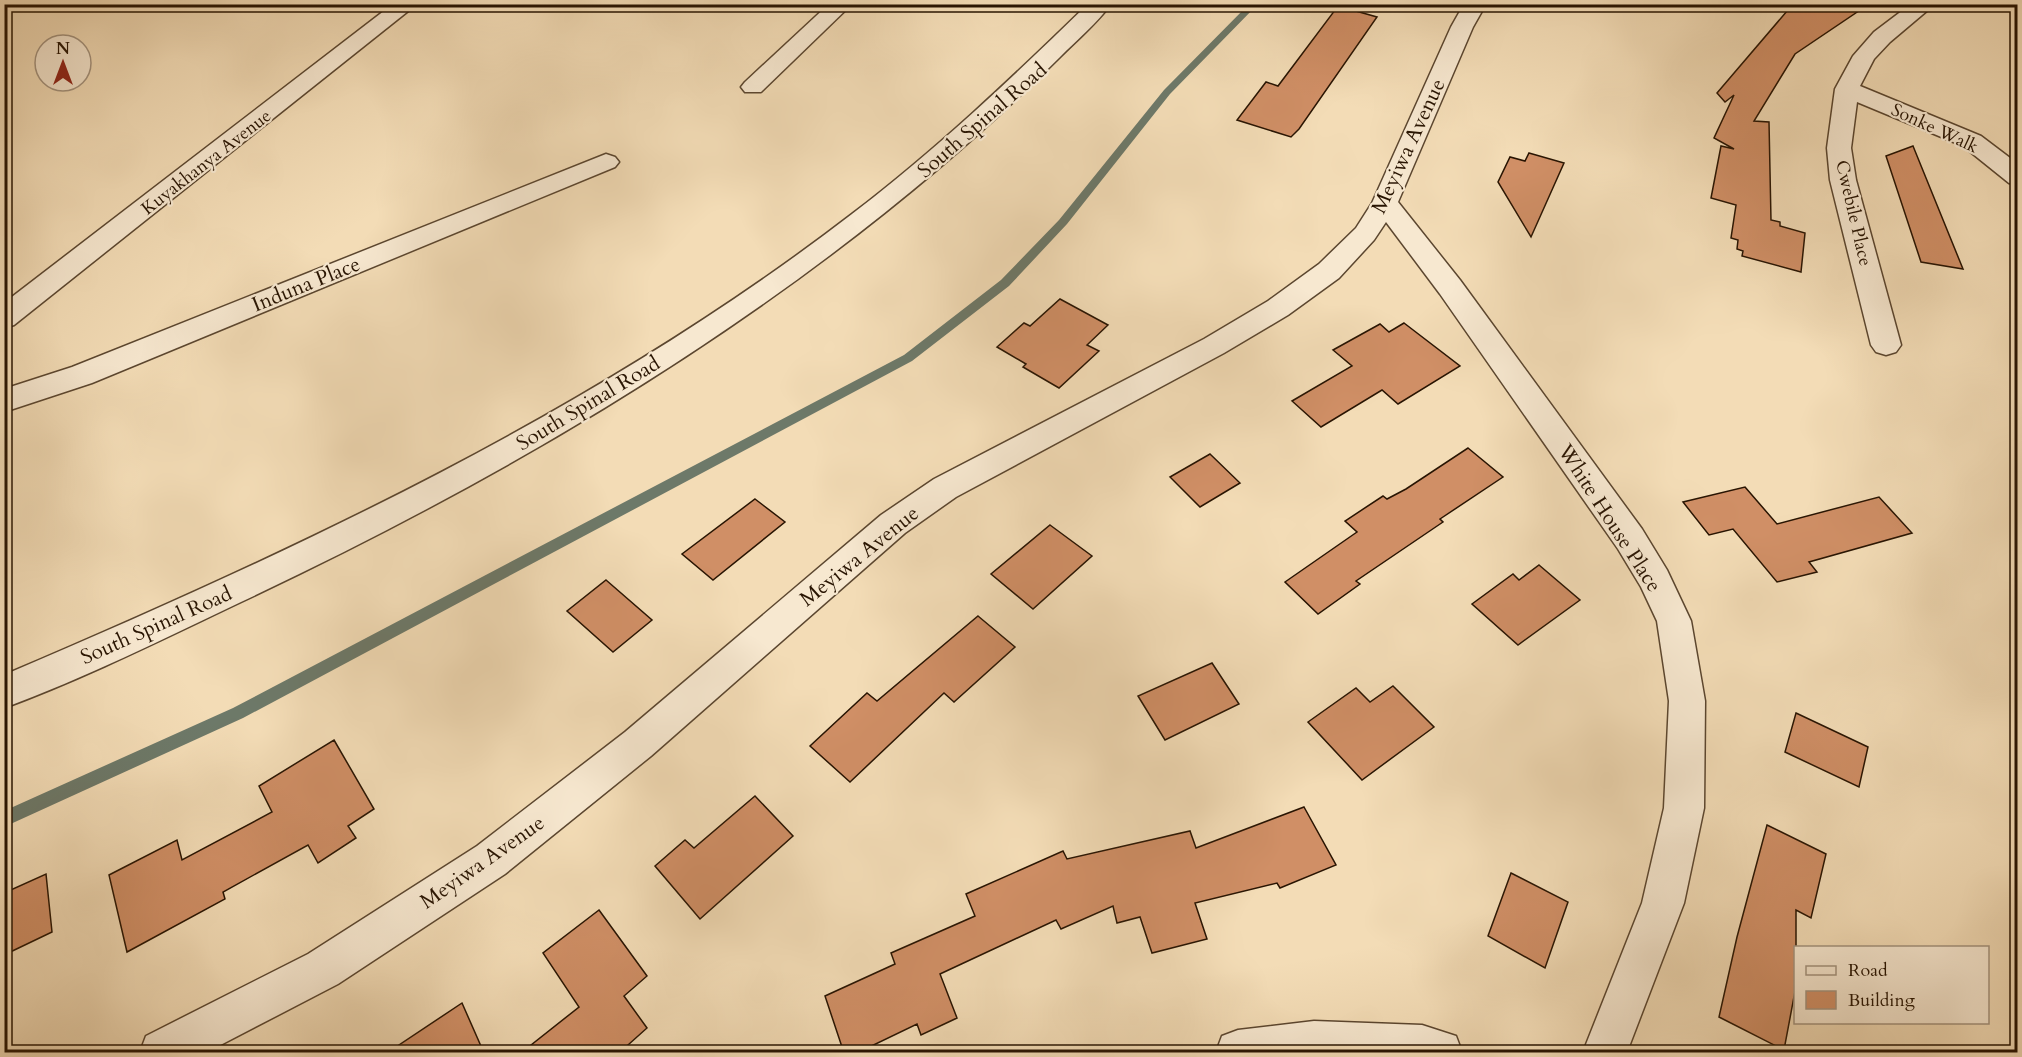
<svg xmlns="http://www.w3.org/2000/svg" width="2022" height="1057" font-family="Cardo,serif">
	<rect width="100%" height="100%" fill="#f3dcb6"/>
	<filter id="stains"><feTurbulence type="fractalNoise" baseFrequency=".00333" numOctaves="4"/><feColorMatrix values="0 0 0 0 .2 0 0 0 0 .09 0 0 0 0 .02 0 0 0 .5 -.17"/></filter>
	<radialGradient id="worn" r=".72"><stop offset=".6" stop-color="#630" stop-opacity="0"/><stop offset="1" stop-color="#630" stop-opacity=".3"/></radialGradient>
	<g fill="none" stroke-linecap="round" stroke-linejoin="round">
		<path fill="#6d7969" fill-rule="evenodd" d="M1249,4H1258L1170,94L1067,224L1009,286L912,361L243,718L4,827V811L233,708L904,355L1001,280L1059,220L1164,90Z"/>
	</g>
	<g fill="#d08f66" stroke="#281402" stroke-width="1.5">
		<path d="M1793,4H1869L1795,54L1754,121L1769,122L1771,220L1780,222V226L1805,233L1801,272L1742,256L1743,251L1737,249L1738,240L1731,238L1736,205L1711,198L1721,146L1734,149L1714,138L1734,95L1725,102L1717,93Z"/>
		<path d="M1338,6L1377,17L1299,129L1291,137L1237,120L1266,82L1278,86Z"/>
		<path d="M1913,146L1963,269L1921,262L1886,156Z"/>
		<path d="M1529,153L1564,163L1531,237L1498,182L1510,157L1525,161Z"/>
		<path d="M1060,299L1108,325L1087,345L1099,351L1059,388L1023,367L1026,364L997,347L1024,323L1030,326Z"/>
		<path d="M1404,323L1460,366L1398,404L1382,390L1321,427L1292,401L1352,366L1333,350L1380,324L1389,332Z"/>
		<path d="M1468,448L1503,477L1440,519L1443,522L1356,581L1360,584L1318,614L1285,582L1357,532L1345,521L1383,496L1387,499L1406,489Z"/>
		<path d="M1210,454L1240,483L1200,507L1170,477Z"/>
		<path d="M1745,487L1777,524L1879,497L1912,533L1809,562L1817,572L1777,582L1733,529L1709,535L1683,502Z"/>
		<path d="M755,499L785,522L713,580L682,554Z"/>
		<path d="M1050,525L1092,556L1033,609L991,574Z"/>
		<path d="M1539,565L1580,600L1518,645L1472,604L1513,574L1519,580Z"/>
		<path d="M606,580L652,620L613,652L567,611Z"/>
		<path d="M978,616L1015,647L954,702L944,693L850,782L810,746L867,693L877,701Z"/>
		<path d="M1212,663L1239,704L1165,740L1138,696Z"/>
		<path d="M1393,686L1434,727L1362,780L1308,722L1356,688L1370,702Z"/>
		<path d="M1796,713L1868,747L1859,787L1785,752Z"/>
		<path d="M334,740L374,809L348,826L356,838L318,863L308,845L223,892L225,899L127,952L109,875L177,840L182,860L272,812L259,786Z"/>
		<path d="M755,796L793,836L700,919L655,866L685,840L694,848Z"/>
		<path d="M1304,807L1336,865L1280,888L1277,883L1195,903L1207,939L1152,953L1140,917L1117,923L1113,906L1061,929L1056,920L940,974L957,1018L921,1035L917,1024L857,1053H844L825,996L895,964L891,953L975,916L966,894L1063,851L1067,859L1190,831L1196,848Z"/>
		<path d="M1767,825L1826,854L1811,918L1796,910V986L1784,1050L1719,1017L1737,937Z"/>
		<path d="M1511,873L1568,902L1545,968L1488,936Z"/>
		<path d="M46,874L52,932L4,955V893Z"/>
		<path d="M599,910L647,976L624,996L647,1028L619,1053H521L579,1007L543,953Z"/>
		<path d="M462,1003L484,1053H387Z"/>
	</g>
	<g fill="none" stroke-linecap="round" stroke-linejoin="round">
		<defs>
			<g id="minor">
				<path d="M393,4H417L14,325L4,328V303Z"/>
				<path d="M829,4H852L761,92H745L741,87L745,82Z"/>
				<path d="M1088,4H1111C1097,23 1077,40 1060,57C1021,96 981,133 938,169C728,347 489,485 241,602C163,639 85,678 4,708V675C300,549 596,411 852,214C936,150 1012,78 1088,4Z"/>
				<path d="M1464,4H1486L1473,27L1398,202L1460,280L1642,529L1667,570L1691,621L1705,701L1704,808L1684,903L1627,1052H1583L1642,903L1664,808L1669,701L1657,621L1641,587L1618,549L1440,294L1386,222L1374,240L1339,278L1288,315L1224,353L956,497L905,533L651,756L505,874L338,984L207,1052H140L146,1036L308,954L477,846L625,732L881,515L934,479L1204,339L1268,301L1319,264L1356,228L1372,203L1451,27Z"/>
				<path d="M1911,4H1935L1890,42L1874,59L1860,86L1981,136L2018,164V185L2009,183L1963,146L1857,102L1851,148L1856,180L1901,345L1896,352L1886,355L1876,352L1871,345L1830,180L1827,148L1835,89L1853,56L1874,32Z"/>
				<path d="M606,154L615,157L619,162L615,167L92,383L4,412V389L72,367Z"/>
				<path d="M1314,1021L1422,1025L1456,1036L1462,1052H1216L1222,1036L1238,1030Z"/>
			</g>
		</defs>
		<use href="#minor" stroke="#5b462f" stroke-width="3"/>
		<use href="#minor" fill="#f7e8d0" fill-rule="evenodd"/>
	</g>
	<g text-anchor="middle" stroke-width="4.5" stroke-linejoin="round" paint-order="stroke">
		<g font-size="18" fill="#281402" stroke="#f7e8d0">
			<text transform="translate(1935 128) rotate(25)" y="6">Sonke Walk</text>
			<text transform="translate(206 162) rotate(-38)" y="6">Kuyakhanya Avenue</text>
			<text transform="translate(1854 213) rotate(77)" y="6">Cwebile Place</text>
		</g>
		<g font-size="21" fill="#281402" stroke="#f7e8d0">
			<text transform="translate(982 120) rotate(-41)" y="7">South Spinal Road</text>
			<text transform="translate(1408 146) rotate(-65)" y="7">Meyiwa Avenue</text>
			<text transform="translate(306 284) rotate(-22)" y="7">Induna Place</text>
			<text transform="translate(588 403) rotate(-31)" y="7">South Spinal Road</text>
			<text transform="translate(1610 518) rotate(57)" y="7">White House Place</text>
			<text transform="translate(859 556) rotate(-39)" y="7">Meyiwa Avenue</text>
			<text transform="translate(156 625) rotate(-24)" y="7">South Spinal Road</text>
			<text transform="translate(482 862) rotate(-35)" y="7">Meyiwa Avenue</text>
		</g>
	</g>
	<rect width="2022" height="1057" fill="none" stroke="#f3dcb6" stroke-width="24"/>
	<rect x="6" y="6" width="2010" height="1045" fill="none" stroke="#281402" stroke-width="3"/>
	<rect x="12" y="12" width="1998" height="1033" fill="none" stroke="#281402" stroke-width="1.5"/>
	<rect x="1794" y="946" width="195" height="78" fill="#f7e8d0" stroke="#a4937e" stroke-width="1.5"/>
	<rect x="1806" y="966" width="30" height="9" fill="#f7e8d0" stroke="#a4937e" stroke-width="1.5"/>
	<text x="1848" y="976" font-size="18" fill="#281402">Road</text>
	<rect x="1806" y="991" width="30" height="18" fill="#d08f66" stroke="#a4937e" stroke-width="1.5"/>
	<text x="1848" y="1006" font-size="18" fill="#281402">Building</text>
	<g transform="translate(63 63)"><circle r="28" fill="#f7e8d0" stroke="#a4937e" stroke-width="1.5"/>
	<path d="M0-4.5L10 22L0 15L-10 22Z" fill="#8f2418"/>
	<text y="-9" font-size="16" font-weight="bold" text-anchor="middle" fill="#281402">N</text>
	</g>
	<rect width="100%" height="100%" filter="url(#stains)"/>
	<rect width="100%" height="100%" fill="url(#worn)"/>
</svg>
